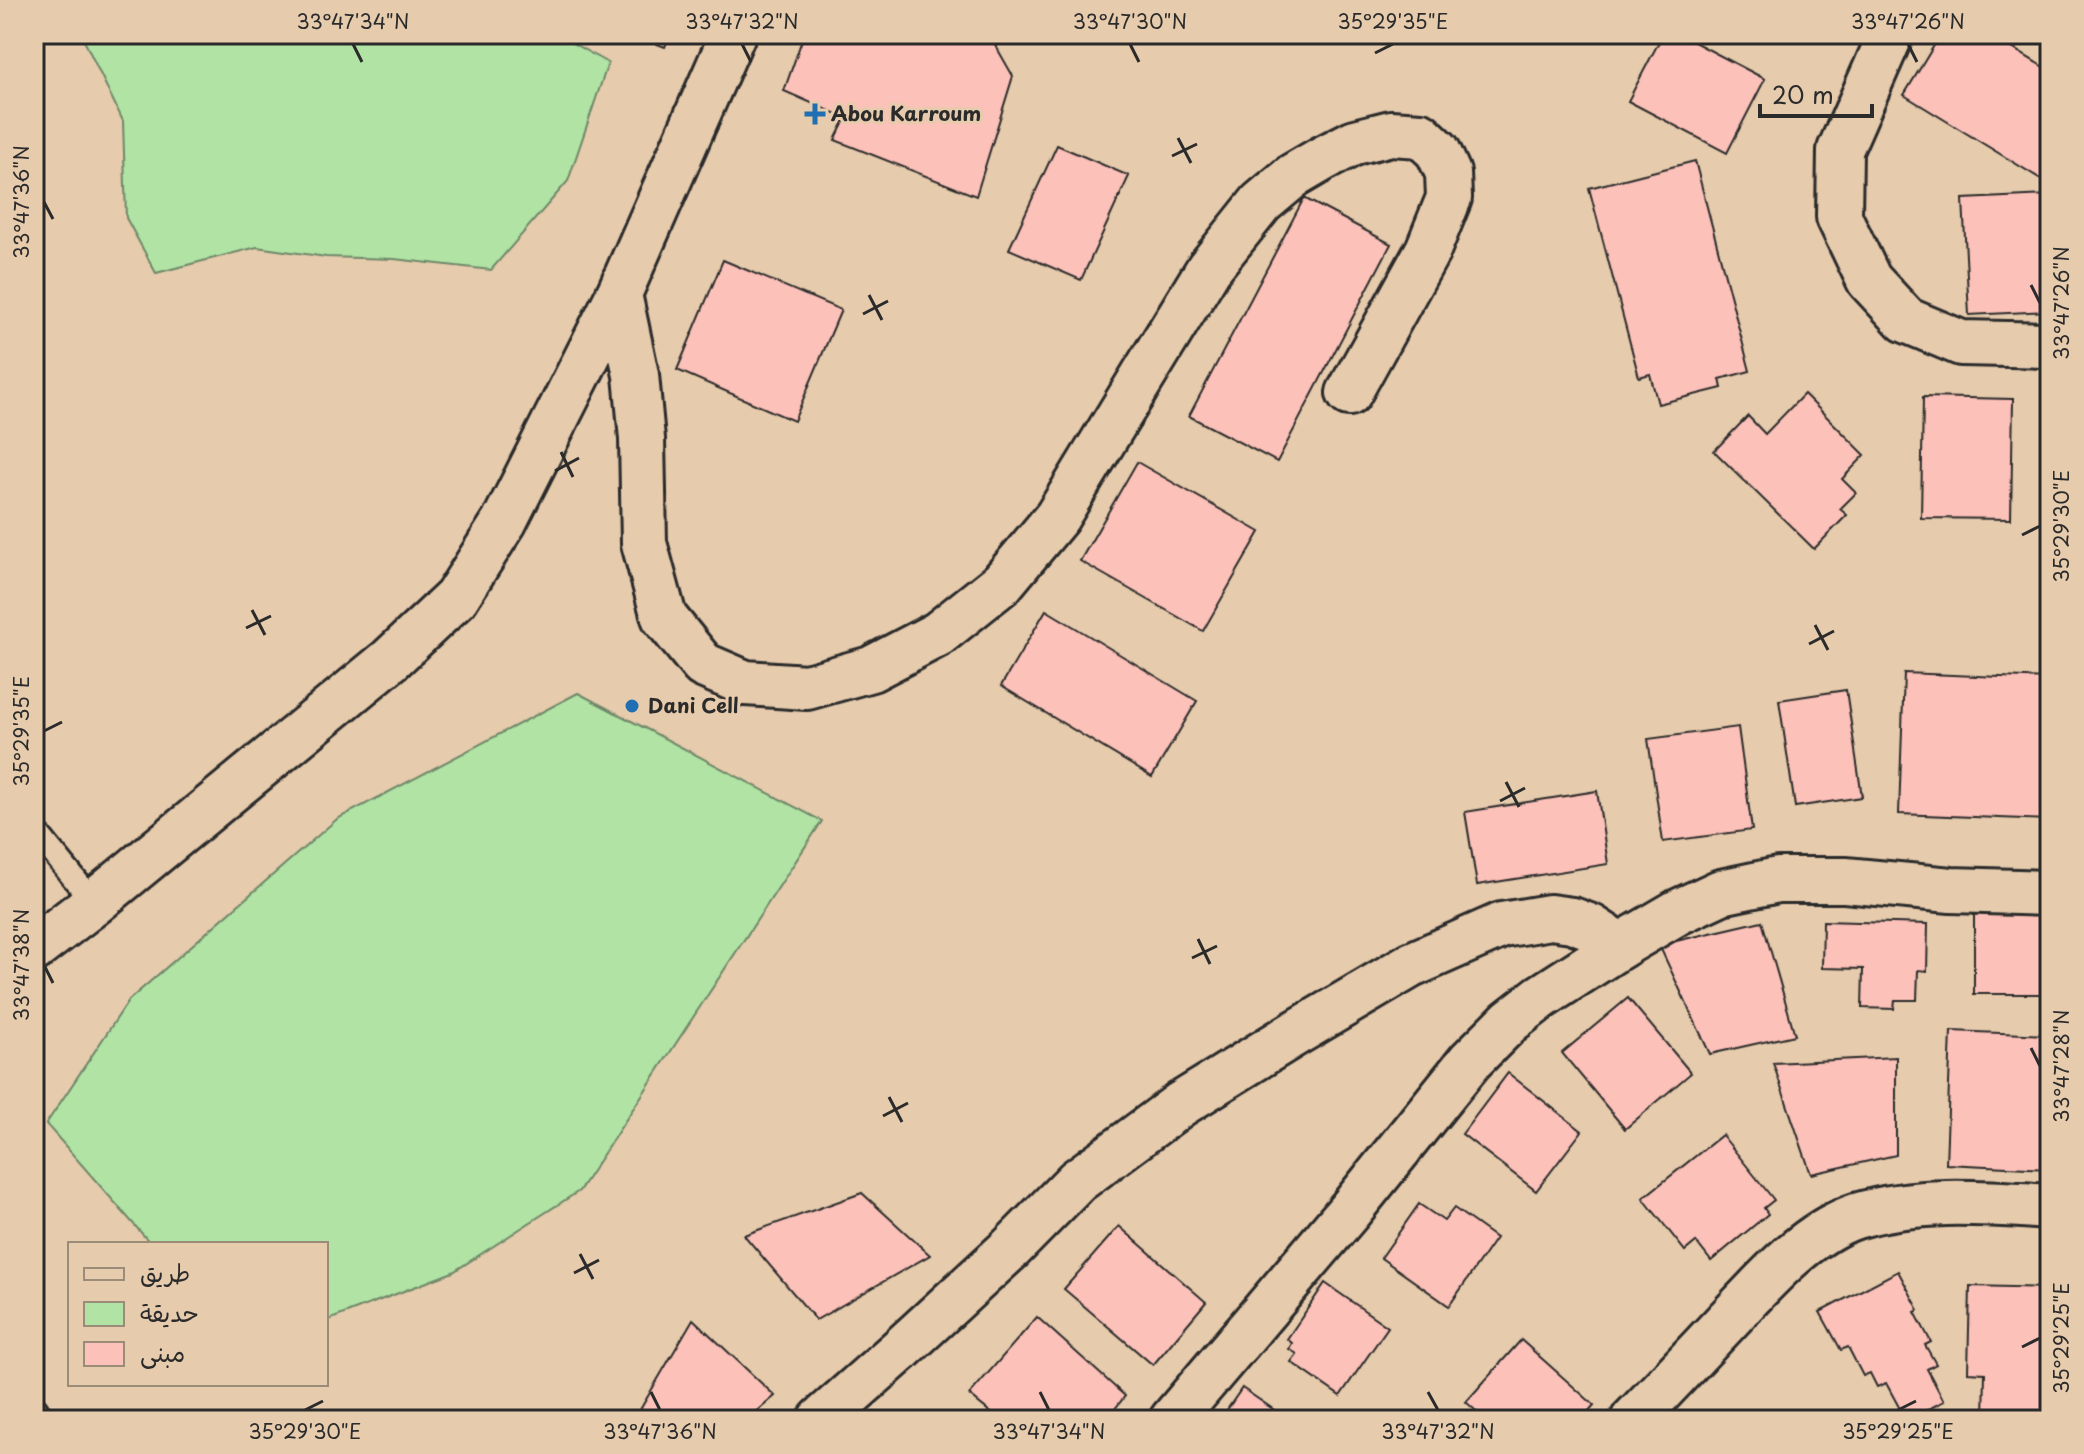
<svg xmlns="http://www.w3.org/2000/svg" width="2084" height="1454" font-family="'Playpen Sans','Playpen Sans Arabic',sans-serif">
	<rect width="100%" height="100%" fill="#e6cbad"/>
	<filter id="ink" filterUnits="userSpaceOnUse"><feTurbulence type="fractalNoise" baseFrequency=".0125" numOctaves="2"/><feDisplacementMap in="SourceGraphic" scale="16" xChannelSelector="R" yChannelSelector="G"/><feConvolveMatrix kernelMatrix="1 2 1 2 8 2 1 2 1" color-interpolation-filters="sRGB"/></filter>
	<g filter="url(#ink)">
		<g fill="#b0e3a4" stroke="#6e8768" stroke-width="2">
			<path d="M81,34H556L608,63L568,181L491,270L394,259L326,257L257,247L156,273L126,218L123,121Z"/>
			<path d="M578,693L822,821L579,1191L453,1272L326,1321V1244H151L46,1124L129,1000L337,819Z"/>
		</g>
		<g fill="#fcc1b8" stroke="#2b2b2b" stroke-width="2">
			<path d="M631,34H670L665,47Z"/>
			<path d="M804,34H989L1013,76L976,196L835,140L846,118L784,91Z"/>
			<path d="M1663,34H1679L1765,79L1727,153L1628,101Z"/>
			<path d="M1941,34H1989L2050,71L2049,184L1904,95Z"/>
			<path d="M1057,145L1129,176L1081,280L1009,249Z"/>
			<path d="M1695,161L1750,371L1720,379L1722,388L1658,404L1650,374L1639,377L1589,188Z"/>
			<path d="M2050,195V311L1969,315L1963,199Z"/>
			<path d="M1304,198L1391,244L1277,462L1189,416Z"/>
			<path d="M723,260L841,310L794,421L677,370Z"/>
			<path d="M1804,394L1865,455L1842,479L1856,493L1840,509L1847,515L1814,549L1714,451L1748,416L1765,434Z"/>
			<path d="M1923,397L2013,399L2011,519L1921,518Z"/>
			<path d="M1137,462L1260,532L1203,631L1080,561Z"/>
			<path d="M1046,610L1197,701L1152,777L1001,686Z"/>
			<path d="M1904,673L2050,679V820L1899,814Z"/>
			<path d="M1846,690L1862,797L1795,807L1779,700Z"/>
			<path d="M1738,727L1752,830L1663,842L1648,739Z"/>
			<path d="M1597,791L1608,864L1477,885L1465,812Z"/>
			<rect x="1974" y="911" width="76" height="83"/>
			<path d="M1762,921L1795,1035L1710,1054L1659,945Z"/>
			<path d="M1823,921L1928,924L1927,971L1918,970L1917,1000H1895L1894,1009L1862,1008L1863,969L1822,968Z"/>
			<path d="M1628,998L1691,1073L1625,1129L1562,1053Z"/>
			<path d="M1951,1031L2050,1035V1169L1946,1164Z"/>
			<path d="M1896,1057V1155L1811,1174L1773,1063Z"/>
			<path d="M1508,1073L1582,1131L1536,1191L1462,1134Z"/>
			<path d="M1722,1135L1774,1200L1764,1208L1768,1214L1711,1261L1696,1242L1685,1251L1643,1198Z"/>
			<path d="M862,1193L930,1255L816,1320L744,1235Z"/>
			<path d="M1419,1204L1444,1221L1454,1208L1496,1238L1449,1306L1381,1258Z"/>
			<path d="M1119,1226L1206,1302L1153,1365L1064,1289Z"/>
			<path d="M1898,1271L1919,1310L1915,1312L1931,1342L1925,1345L1936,1364L1927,1369L1944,1401L1908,1420H1906L1886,1383L1877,1387L1870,1373L1863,1376L1848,1347L1841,1350L1820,1312Z"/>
			<path d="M1325,1283L1388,1327L1340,1396L1291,1362L1297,1354L1289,1349L1292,1343L1287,1339Z"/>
			<path d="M1970,1286L2049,1288L2046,1420L1984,1418L1985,1373L1968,1372Z"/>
			<path d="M1037,1317L1125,1396L1106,1420H1000L969,1395Z"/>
			<path d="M693,1319L775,1396L747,1420H634Z"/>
			<path d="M1521,1340L1594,1405L1581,1420H1482L1484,1418L1466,1402Z"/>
			<path d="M1242,1388L1289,1420H1220Z"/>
		</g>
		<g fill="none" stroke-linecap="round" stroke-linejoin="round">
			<defs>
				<g id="lane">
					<path d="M34,829L94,903"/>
					<path d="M34,1407L37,1411L35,1420"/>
				</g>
				<g id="street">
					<path d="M1891,34L1840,150L1839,217L1869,280L1906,320L1961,343L2050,345"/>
					<path d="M619,294L636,375L642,439L644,543L664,617L703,665L745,683L807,687L871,669L938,634L1002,583L1057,517L1209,268L1261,203L1293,176L1322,159L1355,142L1391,133L1421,135L1438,151L1448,173L1449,198L1428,250L1349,393"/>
					<path d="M821,1420L900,1350L1011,1248L1077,1181L1181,1104L1294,1034L1411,965L1502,925L1550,917L1572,920L1591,927L1620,946"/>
					<path d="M1172,1420L1350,1210L1470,1061L1510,1021L1541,997L1620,946L1678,912L1721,892L1778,880H1845L1951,890L2050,893"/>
					<path d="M1633,1420C1664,1388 1695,1355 1725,1323C1762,1284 1805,1233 1856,1216C1918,1197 1987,1203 2050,1207"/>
				</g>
				<path id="secondary" d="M34,949L94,903L390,660L456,598L504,522L619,294L733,34"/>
			</defs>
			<use href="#lane" stroke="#2b2b2b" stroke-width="28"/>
			<use href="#street" stroke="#2b2b2b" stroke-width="50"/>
			<use href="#secondary" stroke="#2b2b2b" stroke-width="50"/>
			<use href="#lane" stroke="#e6cbad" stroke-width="22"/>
			<use href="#street" stroke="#e6cbad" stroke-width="44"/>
			<use href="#secondary" stroke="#e6cbad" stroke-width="44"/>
		</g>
	</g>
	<path fill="none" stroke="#2b2b2b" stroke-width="3" d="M353,44L362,62M742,44L751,62M1130,44L1139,62M1908,44L1917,62M1375,53L1393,44M1178,138L1191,163M1172,156L1197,144M44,202L53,219M2031,285L2040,303M869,295L882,320M863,314L888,301M561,452L573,477M555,471L579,458M2022,535L2040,526M252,610L265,635M1815,625L1828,650M246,628L271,616M1809,644L1834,631M44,731L62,722M1506,782L1519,807M1500,801L1525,788M1198,939L1210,964M1192,958L1217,946M44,965L53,983M2031,1048L2040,1066M889,1097L902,1122M883,1116L908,1103M580,1254L593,1279M574,1273L599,1260M2022,1347L2040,1338M651,1392L660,1410M1040,1392L1049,1410M1428,1392L1438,1410M305,1410L323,1401M1898,1410L1916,1401"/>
	<g fill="#1f6fb2" stroke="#e6cbad" stroke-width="3">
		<path d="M811 102h8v8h8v8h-8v8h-8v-8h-8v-8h8z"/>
		<circle cx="632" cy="706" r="8"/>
	</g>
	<g text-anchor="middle" stroke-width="6" stroke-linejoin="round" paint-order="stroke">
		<g font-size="20" font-weight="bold" fill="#2b2b2b" stroke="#e6cbad" text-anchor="start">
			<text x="831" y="121">Abou Karroum</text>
			<text x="648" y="713">Dani Cell</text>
		</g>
	</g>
	<rect width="2084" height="1454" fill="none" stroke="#e6cbad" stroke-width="88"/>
	<rect x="68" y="1242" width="260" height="144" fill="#e6cbad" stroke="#9b8b79" stroke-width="2"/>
	<rect x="84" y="1268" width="40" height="12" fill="#e6cbad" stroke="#9b8b79" stroke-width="2"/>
	<text x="140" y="1282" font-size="24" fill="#2b2b2b">طريق</text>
	<rect x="84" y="1302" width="40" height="24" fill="#b0e3a4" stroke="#9b8b79" stroke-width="2"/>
	<text x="140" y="1322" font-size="24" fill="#2b2b2b">حديقة</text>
	<rect x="84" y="1342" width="40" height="24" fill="#fcc1b8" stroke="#9b8b79" stroke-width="2"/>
	<text x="140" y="1362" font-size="24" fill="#2b2b2b">مبنى</text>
	<path d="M1760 104v12h112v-12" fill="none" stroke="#2b2b2b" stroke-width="4"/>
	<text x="1772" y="104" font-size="24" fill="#2b2b2b" stroke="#e6cbad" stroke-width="6" paint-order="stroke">20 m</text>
	<rect x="44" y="44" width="1996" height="1366" fill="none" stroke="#2b2b2b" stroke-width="3"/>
	<g font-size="20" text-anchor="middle" fill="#2b2b2b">
		<text x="353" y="29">33°47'34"N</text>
		<text x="742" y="29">33°47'32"N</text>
		<text x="1130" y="29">33°47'30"N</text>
		<text x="1393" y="29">35°29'35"E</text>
		<text x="1908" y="29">33°47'26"N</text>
		<text transform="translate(22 202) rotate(-90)" y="7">33°47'36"N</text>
		<text transform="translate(2062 303) rotate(-90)" y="7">33°47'26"N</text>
		<text transform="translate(2062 526) rotate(-90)" y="7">35°29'30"E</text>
		<text transform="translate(22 731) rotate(-90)" y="7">35°29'35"E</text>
		<text transform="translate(22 965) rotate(-90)" y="7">33°47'38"N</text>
		<text transform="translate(2062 1066) rotate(-90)" y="7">33°47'28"N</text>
		<text transform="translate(2062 1338) rotate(-90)" y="7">35°29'25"E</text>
		<text x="305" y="1439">35°29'30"E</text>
		<text x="660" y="1439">33°47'36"N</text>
		<text x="1049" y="1439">33°47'34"N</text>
		<text x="1438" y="1439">33°47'32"N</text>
		<text x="1898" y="1439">35°29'25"E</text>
	</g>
</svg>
